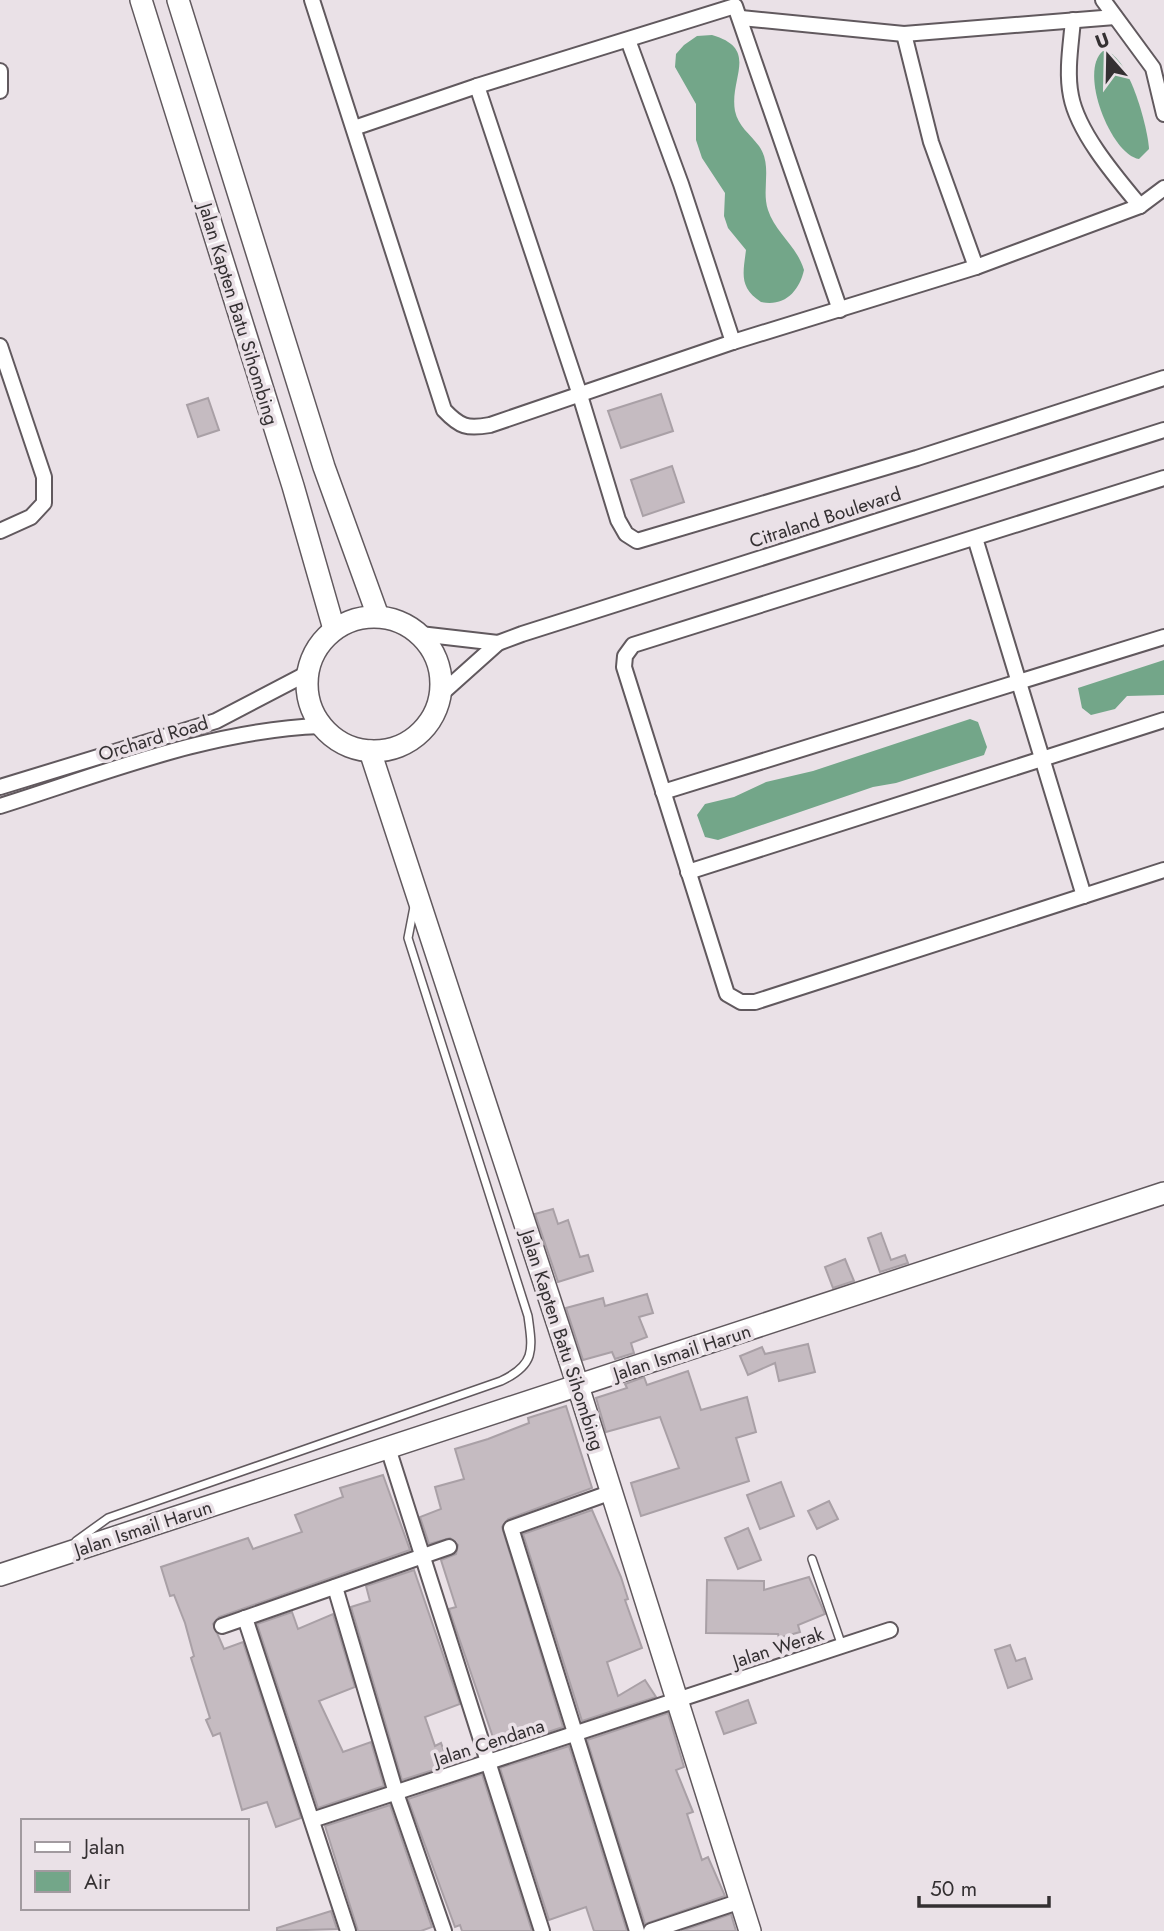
<svg xmlns="http://www.w3.org/2000/svg" width="1164" height="1931" font-family="Jost,sans-serif">
	<rect width="100%" height="100%" fill="#eae1e7"/>
	<g fill="#73a689">
		<path d="M712,35C760,49 729,78 735,111C738,126 750,134 759,146C773,166 761,189 768,210C775,232 797,246 804,270C799,292 784,307 761,302C739,287 743,274 746,250L728,228L724,216L725,193L702,158L696,140V104L675,67L676,54L684,45L697,36Z"/>
		<path d="M1103,51C1128,51 1148,128 1149,149L1139,159C1111,155 1078,71 1103,51Z"/>
		<path d="M1164,660V695L1127,696L1115,709L1091,715L1082,708L1078,688Z"/>
		<path d="M970,719L978,722L987,747L984,755L896,783L873,787L718,840L705,837L697,815L705,804L734,797L766,782L813,771Z"/>
	</g>
	<g fill="#c5bbc1" stroke="#a9a0a6" stroke-width="2">
		<path d="M661,394L673,431L621,448L608,411Z"/>
		<path d="M208,398L219,430L198,437L187,405Z"/>
		<path d="M672,466L684,502L643,516L631,480Z"/>
		<path d="M553,1209L558,1224L568,1220L580,1257L588,1255L593,1271L558,1282L535,1214Z"/>
		<path d="M881,1233L891,1260L905,1255L908,1263L880,1272L868,1238Z"/>
		<path d="M845,1259L854,1281L833,1288L825,1267Z"/>
		<path d="M647,1294L653,1313L639,1317L647,1337L631,1343L634,1353L615,1359L612,1352L583,1360L566,1308L603,1298L605,1306Z"/>
		<path d="M808,1344L815,1372L779,1381L775,1363L748,1375L740,1356L762,1347L765,1354Z"/>
		<path d="M688,1371L701,1410L747,1397L756,1432L736,1438L749,1481L641,1516L631,1483L679,1468L660,1417L606,1432L596,1398L627,1388L625,1384L644,1377L647,1385Z"/>
		<path d="M566,1406L592,1488L508,1519L502,1527L563,1727L497,1749L449,1609L456,1607L441,1560L456,1554L458,1545L450,1538L429,1544L420,1517L441,1509L435,1487L464,1479L455,1449L488,1439L529,1423L528,1418Z"/>
		<path d="M383,1475L410,1550L219,1617L213,1624L224,1649L243,1642L301,1818L276,1827L267,1802L242,1810L220,1733L213,1736L206,1720L210,1718L191,1658L194,1656L185,1623L174,1595L170,1596L161,1567L248,1538L253,1549L302,1532L295,1515L343,1497L340,1488Z"/>
		<path d="M781,1482L794,1516L760,1529L747,1495Z"/>
		<path d="M829,1501L838,1519L817,1529L808,1511Z"/>
		<path d="M592,1510L621,1577L628,1599L625,1600L642,1648L607,1662L618,1696L645,1680L656,1697L582,1721L523,1534Z"/>
		<path d="M748,1528L761,1560L738,1569L725,1538Z"/>
		<path d="M414,1570L460,1704L425,1717L435,1746L441,1743L449,1765L402,1780L351,1607L370,1601L366,1586Z"/>
		<path d="M809,1577L825,1614L798,1625L800,1632L779,1638L778,1634L706,1633L707,1580L764,1581V1590Z"/>
		<path d="M292,1612L298,1629L333,1614L355,1687L319,1701L343,1752L371,1742L384,1786L318,1808L257,1624Z"/>
		<path d="M1010,1645L1016,1661L1025,1658L1032,1679L1008,1688L995,1650Z"/>
		<path d="M748,1700L756,1723L724,1734L716,1712Z"/>
		<path d="M668,1713L684,1767L676,1770L693,1812L687,1814L702,1860L708,1857L725,1896L645,1924L587,1740Z"/>
		<path d="M569,1746L627,1931H594L586,1907L549,1920L500,1768Z"/>
		<path d="M482,1774L532,1931H462L460,1925L455,1927L408,1799Z"/>
		<path d="M390,1805L432,1927L421,1931H358L325,1826Z"/>
		<path d="M331,1911L337,1929L277,1931V1928Z"/>
		<path d="M731,1914L736,1931H681Z"/>
	</g>
	<g fill="none" stroke-linecap="round" stroke-linejoin="round">
		<defs>
			<g id="lane">
				<path d="M76,1541L108,1518L501,1381C535,1365 533,1351 528,1316L408,938L414,907"/>
				<path d="M812,1559L842,1646"/>
			</g>
			<g id="street">
				<path d="M312,0L444,410C460,427 467,429 490,425L733,342L976,267L1140,206L1164,188"/>
				<path d="M1103,0L1153,68L1164,114"/>
				<path d="M741,18L904,34L1115,17"/>
				<path d="M1073,20C1071,44 1066,72 1071,96C1078,133 1116,177 1140,206"/>
				<path d="M904,34L931,142L976,267"/>
				<path d="M628,40L681,184L733,342"/>
				<path d="M0,71V91"/>
				<path d="M354,128L477,86"/>
				<path d="M840,310L735,6L477,86L579,392L618,520L626,534L637,541L917,458L1164,378"/>
				<path d="M0,346L44,477V503L31,517L0,531"/>
				<path d="M1164,478L633,645L625,656L624,667L727,994L741,1002H755L1164,870"/>
				<path d="M975,538L1084,896"/>
				<path d="M420,634L498,643"/>
				<path d="M441,694L498,643L522,634L1164,430"/>
				<path d="M0,787L216,721L306,674"/>
				<path d="M663,792L1164,637"/>
				<path d="M0,806C105,773 210,730 321,726"/>
				<path d="M688,872L1164,720"/>
				<path d="M388,1448L542,1931"/>
				<path d="M612,1492L511,1528L637,1931"/>
				<path d="M335,1587L396,1793L444,1931"/>
				<path d="M245,1618L348,1931"/>
				<path d="M222,1626L449,1547"/>
				<path d="M312,1820L890,1630"/>
				<path d="M651,1931L741,1901"/>
			</g>
			<g id="secondary">
				<path d="M141,0L293,486L334,629"/>
				<path d="M178,0L324,467L378,616"/>
				<circle cx="374" cy="684" r="67"/>
				<path d="M370,751L578,1386L750,1931"/>
				<path d="M0,1575L1164,1193"/>
			</g>
		</defs>
		<use href="#lane" stroke="#61595e" stroke-width="10"/>
		<use href="#street" stroke="#61595e" stroke-width="18"/>
		<use href="#secondary" stroke="#61595e" stroke-width="24"/>
		<use href="#lane" stroke="#fff" stroke-width="7"/>
		<use href="#street" stroke="#fff" stroke-width="14"/>
		<use href="#secondary" stroke="#fff" stroke-width="21"/>
	</g>
	<g text-anchor="middle" stroke-width="7" stroke-linejoin="round" paint-order="stroke">
		<g font-size="19" fill="#343032" stroke="#eae1e7">
			<text transform="translate(239 314) rotate(73)" y="7">Jalan Kapten Batu Sihombing</text>
			<text transform="translate(825 517) rotate(-18)" y="7">Citraland Boulevard</text>
			<text transform="translate(153 738) rotate(-17)" y="7">Orchard Road</text>
			<text transform="translate(563 1340) rotate(72)" y="7">Jalan Kapten Batu Sihombing</text>
			<text transform="translate(682 1352) rotate(-18)" y="7">Jalan Ismail Harun</text>
			<text transform="translate(143 1528) rotate(-18)" y="7">Jalan Ismail Harun</text>
			<text transform="translate(778 1647) rotate(-18)" y="7">Jalan Werak</text>
			<text transform="translate(489 1742) rotate(-18)" y="7">Jalan Cendana</text>
		</g>
	</g>
	<rect x="21" y="1819" width="228" height="91" fill="#eae1e7" stroke="#a19a9f" stroke-width="2"/>
	<rect x="35" y="1842" width="35" height="10" fill="#ffffff" stroke="#a19a9f" stroke-width="2"/>
	<text x="84" y="1854" font-size="21" fill="#343032">Jalan</text>
	<rect x="35" y="1871" width="35" height="21" fill="#73a689" stroke="#a19a9f" stroke-width="2"/>
	<text x="84" y="1889" font-size="21" fill="#343032">Air</text>
	<g transform="translate(1108 56) rotate(340)" stroke="#eae1e7" stroke-width="5" paint-order="stroke">
	<path d="M0-5L12 26L0 18L-12 26Z" fill="#343032"/>
	<text y="-10" font-size="19" font-weight="bold" text-anchor="middle" fill="#343032">U</text>
	</g>
	<path d="M919 1896v10h130v-10" fill="none" stroke="#343032" stroke-width="3.5"/>
	<text x="930" y="1896" font-size="21" fill="#343032" stroke="#eae1e7" stroke-width="5" paint-order="stroke">50 m</text>
</svg>
